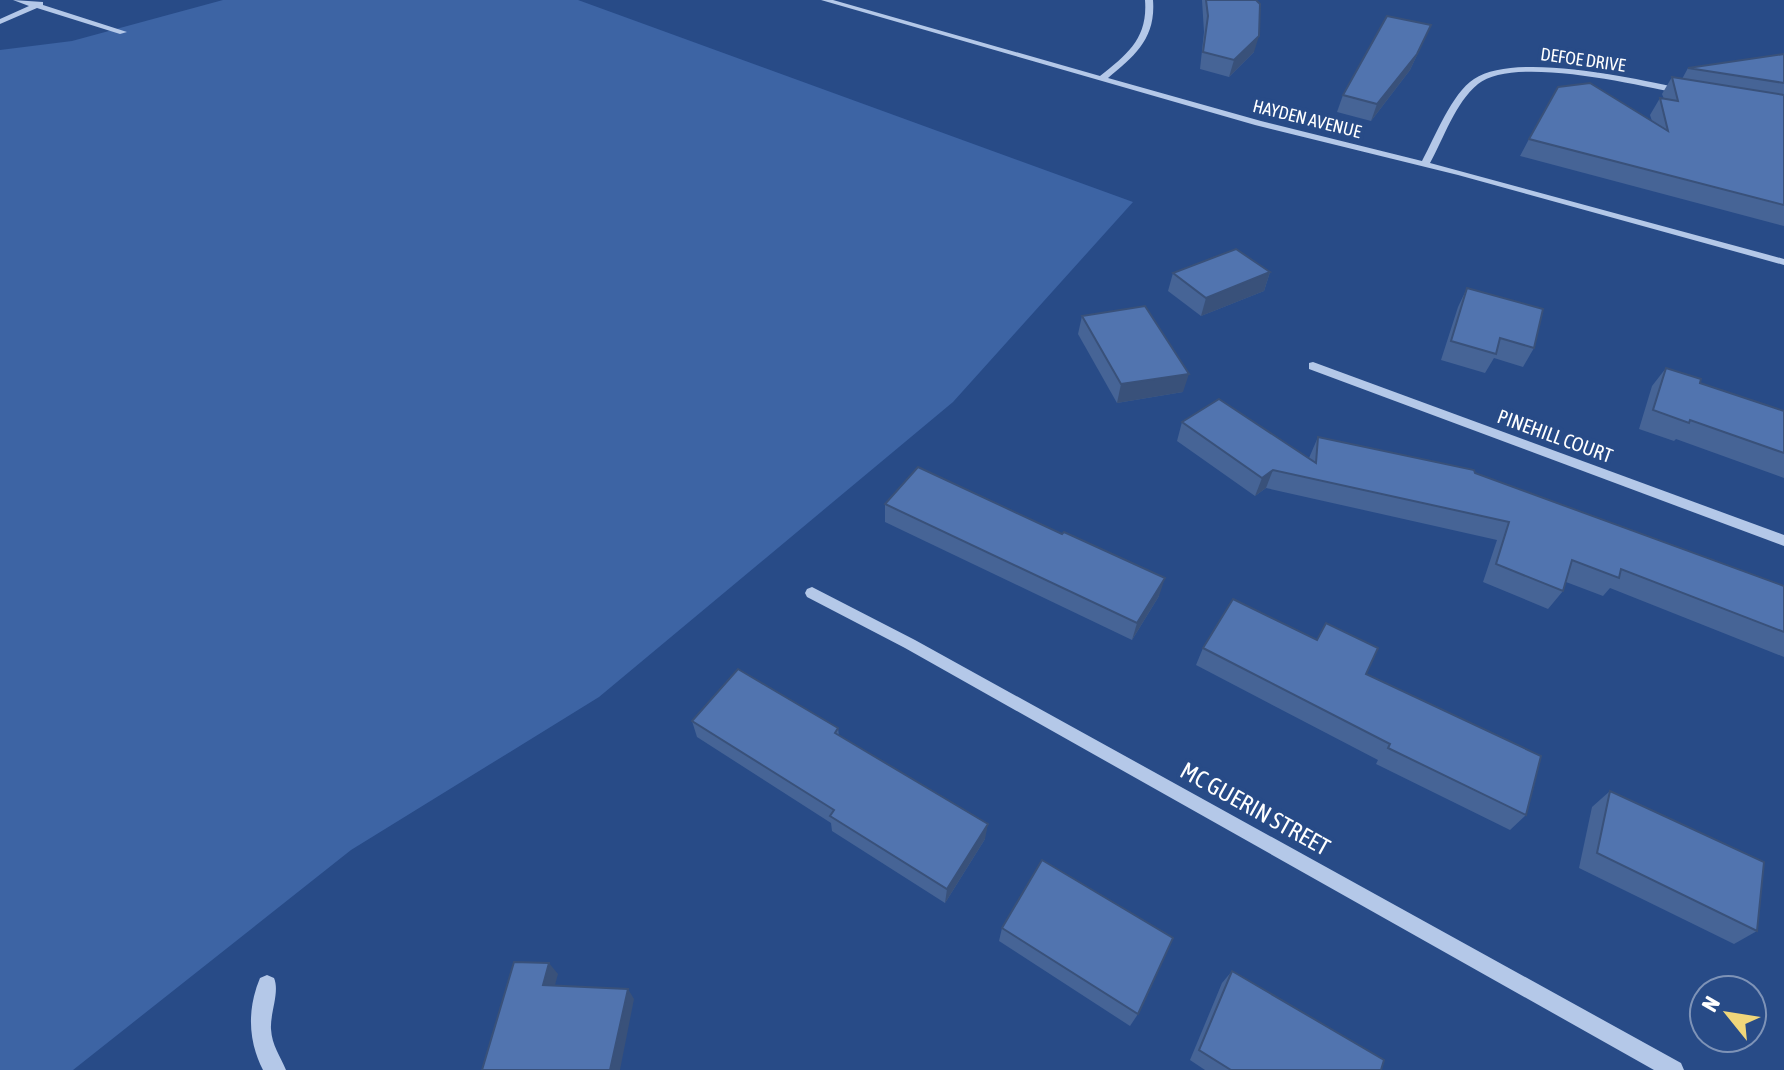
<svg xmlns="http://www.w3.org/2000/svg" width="1784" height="1070" font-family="'Asap Condensed',sans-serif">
	<rect width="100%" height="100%" fill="#284b87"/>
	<path fill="#3d64a4" d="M223,0H578L1133,202L953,402L599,697L351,850L73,1070H0V50L72,41Z"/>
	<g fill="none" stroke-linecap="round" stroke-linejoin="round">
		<g fill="#b4c8e8" fill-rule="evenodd">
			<path d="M13,0L43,2V5L127,32L120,34L37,8L0,24V19L29,6Z"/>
			<path d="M821,0H833L1100,76C1128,54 1148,38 1145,0H1153C1156,38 1135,56 1108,78L1261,121L1422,161C1435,137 1452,93 1474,79C1516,51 1637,79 1685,89L1686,91L1682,94C1638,85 1513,55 1478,84C1455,103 1444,138 1430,163L1784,259V265L1458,175L1255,125Z"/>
			<path d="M1313,362L1784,535V546L1309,369V363Z"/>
			<path d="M812,587L915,640L1681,1063L1684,1070H1654L905,648L807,597L805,593L807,589Z"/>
			<path d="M267,975L274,978C280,992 270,1013 271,1029C272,1046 280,1055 286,1070H263C248,1041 247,1009 260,978Z"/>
		</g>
	</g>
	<g fill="#466496">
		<path d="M1202,0H1256L1254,52L1229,77L1200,69L1204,32Z"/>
		<path d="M1431,25L1410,70L1371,121L1337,112L1343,95Z"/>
		<path d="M1784,54V226L1520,156L1529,139L1652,121L1650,115L1660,98L1664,99L1662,94L1672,77L1682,79L1688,68Z"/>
		<path d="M1270,272L1264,291L1201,316L1168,291L1173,273Z"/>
		<path d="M1467,288L1534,348L1523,367L1494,358L1485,373L1441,360L1458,307Z"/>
		<path d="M1082,316L1183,392L1117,403L1078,334Z"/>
		<path d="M1666,368L1700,383L1784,411V478L1676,439L1674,441L1639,429L1652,386Z"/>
		<path d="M1182,422L1309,458L1318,437L1475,473L1784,586V657L1610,588L1603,596L1566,582L1563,591L1548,609L1483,582L1497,540L1266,488L1255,496L1177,441Z"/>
		<path d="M885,504L1062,534L1159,596L1132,640L885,522Z"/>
		<path d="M1203,648L1366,674L1526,815L1510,830L1376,764L1378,760L1196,665Z"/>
		<path d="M692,721L838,728L839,736L985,839L945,903L832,831L831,823L697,737Z"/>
		<path d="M1610,791L1757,931L1734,944L1579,868L1592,807Z"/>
		<path d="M1002,928L1138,1014L1130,1026L999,941Z"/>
		<path d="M1232,971L1381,1070H1205L1190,1060L1222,983Z"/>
	</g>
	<g fill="#39517a">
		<path d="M1431,25L1410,70L1371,121L1377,104Z"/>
		<path d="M1259,36L1254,52L1229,77L1234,60Z"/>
		<path d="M1270,272L1264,291L1201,316L1206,298Z"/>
		<path d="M1189,374L1183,392L1117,403L1121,384Z"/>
		<path d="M1273,470L1266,488L1255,496L1262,478Z"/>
		<path d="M1165,578L1159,596L1132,640L1137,623Z"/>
		<path d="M988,824L985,839L945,903L947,889Z"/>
		<path d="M549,963L558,974L552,996L543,985Z"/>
		<path d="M628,989L634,999L620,1070H610Z"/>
	</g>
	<g fill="#5174af" stroke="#39517a" stroke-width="2">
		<path d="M1206,0H1256L1260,4L1259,36L1234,60L1203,52L1208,16Z"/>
		<path d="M1387,16L1431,25L1417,54L1377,104L1343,95Z"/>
		<path d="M1784,54V83L1688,68Z"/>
		<path d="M1672,77L1784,95V205L1529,139L1558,87L1590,83L1668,131L1660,98L1678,101Z"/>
		<path d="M1236,249L1270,272L1206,298L1173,273Z"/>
		<path d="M1467,288L1543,309L1534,348L1500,338L1496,354L1451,341Z"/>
		<path d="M1145,306L1189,374L1121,384L1082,316Z"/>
		<path d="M1666,368L1701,379L1700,383L1784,411V453L1690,420L1689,423L1653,410Z"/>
		<path d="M1219,399L1316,463L1318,437L1474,470L1475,473L1784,586V632L1621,569L1619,578L1572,560L1563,591L1496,564L1509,522L1273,470L1262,478L1182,422Z"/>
		<path d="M918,467L1062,534L1064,532L1165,578L1137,623L885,504Z"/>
		<path d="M1233,599L1317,640L1326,623L1378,648L1366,674L1541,756L1526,815L1388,748L1390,744L1203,648Z"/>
		<path d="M738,669L838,728L835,733L988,824L947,889L830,816L834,810L692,721Z"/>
		<path d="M1610,791L1764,862L1757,931L1597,853Z"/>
		<path d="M1042,860L1173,938L1138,1014L1002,928Z"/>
		<path d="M514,962L549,963L543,985L628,989L610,1070H482Z"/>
		<path d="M1232,971L1384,1060L1381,1070H1231L1199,1050Z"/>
	</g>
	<g text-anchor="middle" stroke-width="8" stroke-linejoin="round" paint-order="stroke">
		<g font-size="18" fill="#fff" stroke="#284b87">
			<text transform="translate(1583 60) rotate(8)" y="6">DEFOE DRIVE</text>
			<text transform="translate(1307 119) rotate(14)" y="6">HAYDEN AVENUE</text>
		</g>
		<g font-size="20" fill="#fff" stroke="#284b87">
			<text transform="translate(1555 436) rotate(20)" y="7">PINEHILL COURT</text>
		</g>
		<g font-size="24" fill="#fff" stroke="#284b87">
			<text transform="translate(1255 809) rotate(29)" y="8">MC GUERIN STREET</text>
		</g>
	</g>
	<g transform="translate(1728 1014) rotate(300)"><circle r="38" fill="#284b87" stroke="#7e93b7" stroke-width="2"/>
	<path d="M0-6L14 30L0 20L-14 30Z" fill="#f0d67a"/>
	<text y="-12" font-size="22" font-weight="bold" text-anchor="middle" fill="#ffffff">N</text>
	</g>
</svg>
